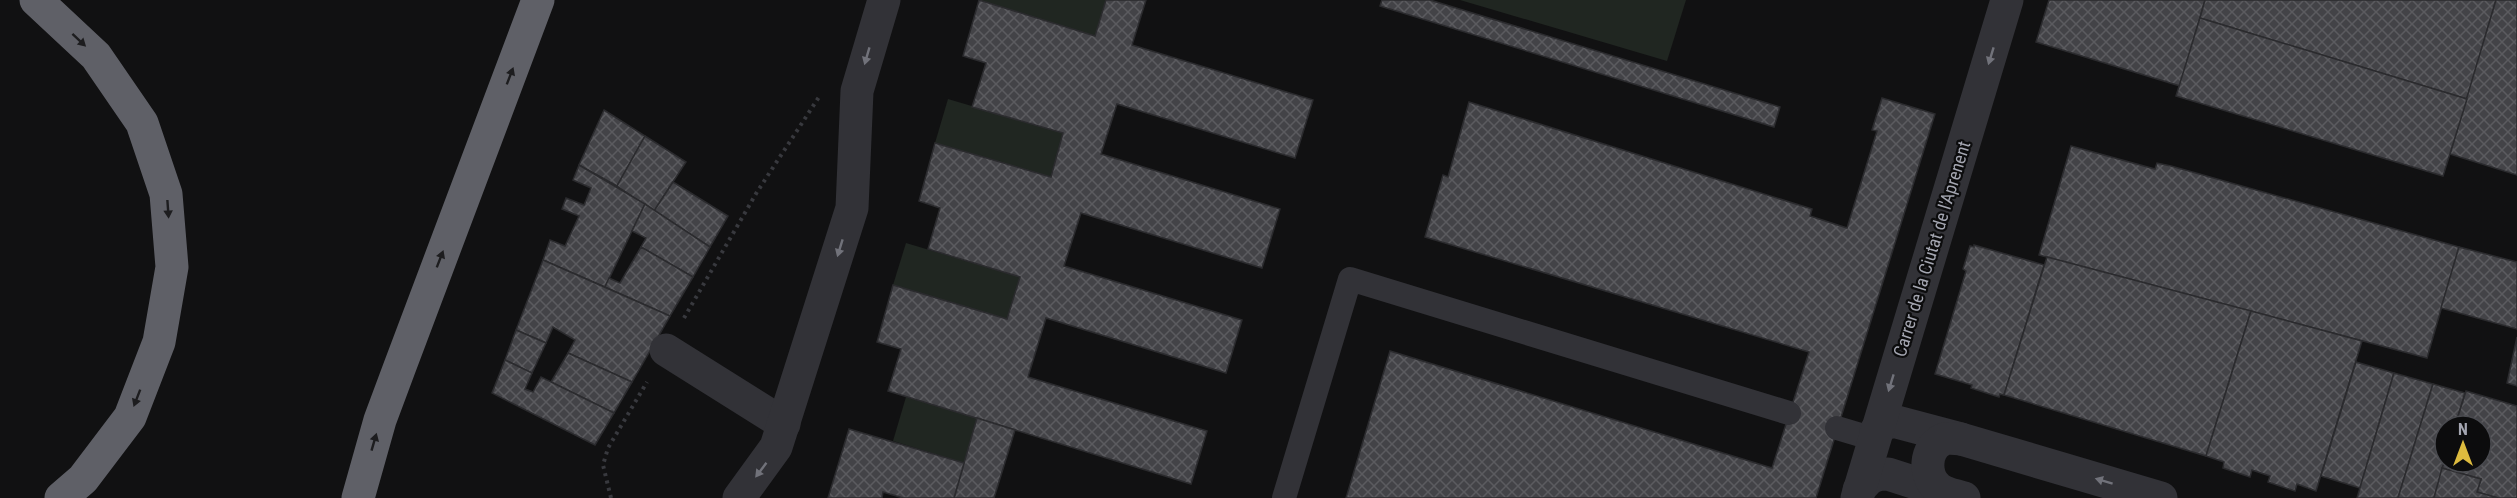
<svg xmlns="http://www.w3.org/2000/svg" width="2517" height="498" font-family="'Roboto Condensed',sans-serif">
	<defs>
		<pattern id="building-cross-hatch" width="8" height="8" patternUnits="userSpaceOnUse" patternTransform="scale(1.5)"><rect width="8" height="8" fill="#434347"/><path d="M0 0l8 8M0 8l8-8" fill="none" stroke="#5b5b5f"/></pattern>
	</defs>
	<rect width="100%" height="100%" fill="#111112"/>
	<g fill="#202621">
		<path d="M979,0H1106L1095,36Z"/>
		<path d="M1460,0H1686L1667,61Z"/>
		<path d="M948,99L1063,133L1051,177L935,143Z"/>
		<path d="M906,243L1020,277L1007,319L893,285Z"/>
		<path d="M906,397L977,418L964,463L893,441Z"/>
	</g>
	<g fill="url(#building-cross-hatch)" stroke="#2b2b2e" stroke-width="1.5">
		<path d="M979,0L1095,36L1106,0H1146L1132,45L1313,100L1295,158L1117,104L1101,154L1280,209L1262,268L1081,213L1064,266L1242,320L1226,373L1046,318L1028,377L1207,431L1191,484L888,391L901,349L877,342L893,285L1007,319L1020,277L928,249L940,208L919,201L935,143L1051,177L1063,133L972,107L986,63L963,56Z"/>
		<path d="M1382,0H1430L1780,107L1774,127L1380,6Z"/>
		<path d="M2049,0H2205L2180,86L2036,42Z"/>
		<path d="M2205,0H2496L2467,99L2200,18Z"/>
		<path d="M2496,0H2517V175L2450,154Z"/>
		<path d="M2200,18L2467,99L2443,176L2176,96Z"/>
		<path d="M1882,98L1935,114L1816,498H1346L1390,351L1772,468L1809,352L1425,237L1443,175L1448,177L1469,102L1812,209L1810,216L1847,228L1877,131L1872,130Z"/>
		<path d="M604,110L645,136L617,186L579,165Z"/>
		<path d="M645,136L686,162L654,211L617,186Z"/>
		<path d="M2071,146L2155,169L2157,163L2171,166L2459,247L2427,358L2039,255Z"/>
		<path d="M579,165L645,204L605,287L543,260L550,240L565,246L579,216L562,209L566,198L584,205L591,188L573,180Z"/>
		<path d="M673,182L728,216L710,247L654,211Z"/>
		<path d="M645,204L710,247L693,277L641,247L646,238L632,231Z"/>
		<path d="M1974,245L2044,265L2004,395L2000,394L1999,397L1971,388L1972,385L1935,374L1966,271L1963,269L1970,246L1974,247Z"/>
		<path d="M641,247L693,277L670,316L605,287L609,278L620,283Z"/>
		<path d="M2459,247L2517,262V329L2441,308Z"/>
		<path d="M2047,257L2251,311L2206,456L2004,395Z"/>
		<path d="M543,260L670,316L632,382L568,353L575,340L553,327L546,343L516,330Z"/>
		<path d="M2251,311L2362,341L2316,491L2297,484L2295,491L2268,482L2270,476L2252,470L2250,477L2223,468L2224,462L2206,456Z"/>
		<path d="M516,330L546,343L532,373L505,360Z"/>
		<path d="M2517,337V386L2507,383Z"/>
		<path d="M568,353L632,382L614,413L551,382Z"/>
		<path d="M505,360L532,373L525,389L533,392L541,377L614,413L595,445L492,393Z"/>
		<path d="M2356,362L2394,373L2360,488L2321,476Z"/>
		<path d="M2394,373L2433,384L2398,498H2357Z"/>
		<path d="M2433,384L2465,393L2455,426H2445V461L2434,498H2398Z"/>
		<path d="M2466,391L2517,406V498H2498L2477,492L2481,479L2442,468L2445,461L2481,462V426H2455Z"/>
		<path d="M977,418L1015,430L994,498H954Z"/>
		<path d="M849,429L964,463L954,498H903L883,492L882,498H828Z"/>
		<path d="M2442,468L2481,479L2477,492L2498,498H2434Z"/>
	</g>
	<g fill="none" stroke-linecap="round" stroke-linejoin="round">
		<g stroke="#38393e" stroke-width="4" stroke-dasharray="3 4.5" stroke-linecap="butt">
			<path d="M684,318L757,192L819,97"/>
			<path d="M611,498L603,465L608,448L647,382"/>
		</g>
		<g stroke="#323237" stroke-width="24">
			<path d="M1837,428L1874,439"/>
			<path d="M1284,498L1350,279L1789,413"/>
		</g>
		<g stroke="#323237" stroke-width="33">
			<path d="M666,350L784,424"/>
			<path d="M1876,431L1884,424L1893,421L1961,439"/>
			<path d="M1859,490C1868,478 1873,474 1888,474L1944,492"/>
			<path d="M739,498L776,447L852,208L857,91L884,0"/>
			<path d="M1857,498L2007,0"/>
			<path d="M1964,498C1955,495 1945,494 1938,488C1923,476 1925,448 1942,440C1948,437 1955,439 1961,439L2161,498"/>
		</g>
		<g stroke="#5f6067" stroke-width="33">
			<path d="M36,0L96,56L142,123L166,194L172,267L159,342L130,417L83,479L61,498"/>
			<path d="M358,498L380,420L399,369L538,0"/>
		</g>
	</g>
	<defs><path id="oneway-solid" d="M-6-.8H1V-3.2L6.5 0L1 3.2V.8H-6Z" transform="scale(1.5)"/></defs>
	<g fill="#1d1d1f">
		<use href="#oneway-solid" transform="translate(79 40) rotate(43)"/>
		<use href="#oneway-solid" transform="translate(510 76) rotate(-69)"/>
		<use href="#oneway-solid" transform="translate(168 209) rotate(86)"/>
		<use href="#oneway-solid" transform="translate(440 259) rotate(-69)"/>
		<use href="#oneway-solid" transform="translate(137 398) rotate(111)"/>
		<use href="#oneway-solid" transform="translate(374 442) rotate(-74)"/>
	</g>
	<g fill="#71727a">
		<use href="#oneway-solid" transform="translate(867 56) rotate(106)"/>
		<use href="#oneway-solid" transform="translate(1991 56) rotate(107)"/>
		<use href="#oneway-solid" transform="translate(840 248) rotate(107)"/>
		<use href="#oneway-solid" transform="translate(1891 383) rotate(107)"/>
		<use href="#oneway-solid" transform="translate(761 470) rotate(127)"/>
		<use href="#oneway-solid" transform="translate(2104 481) rotate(-163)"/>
	</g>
	<g text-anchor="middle" stroke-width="4.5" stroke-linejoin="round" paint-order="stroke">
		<g font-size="18" fill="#a4a6b1" stroke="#0c0c0d">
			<text transform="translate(1932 249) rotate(-73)" y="6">Carrer de la Ciutat de l'Aprenent</text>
		</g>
	</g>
	<g transform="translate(2463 444)"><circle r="28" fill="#0c0c0d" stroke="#494a4f" stroke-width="1.5"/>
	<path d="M0-4.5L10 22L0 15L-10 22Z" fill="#ddbb3e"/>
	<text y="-9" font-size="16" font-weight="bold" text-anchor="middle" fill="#a4a6b1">N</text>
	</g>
</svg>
